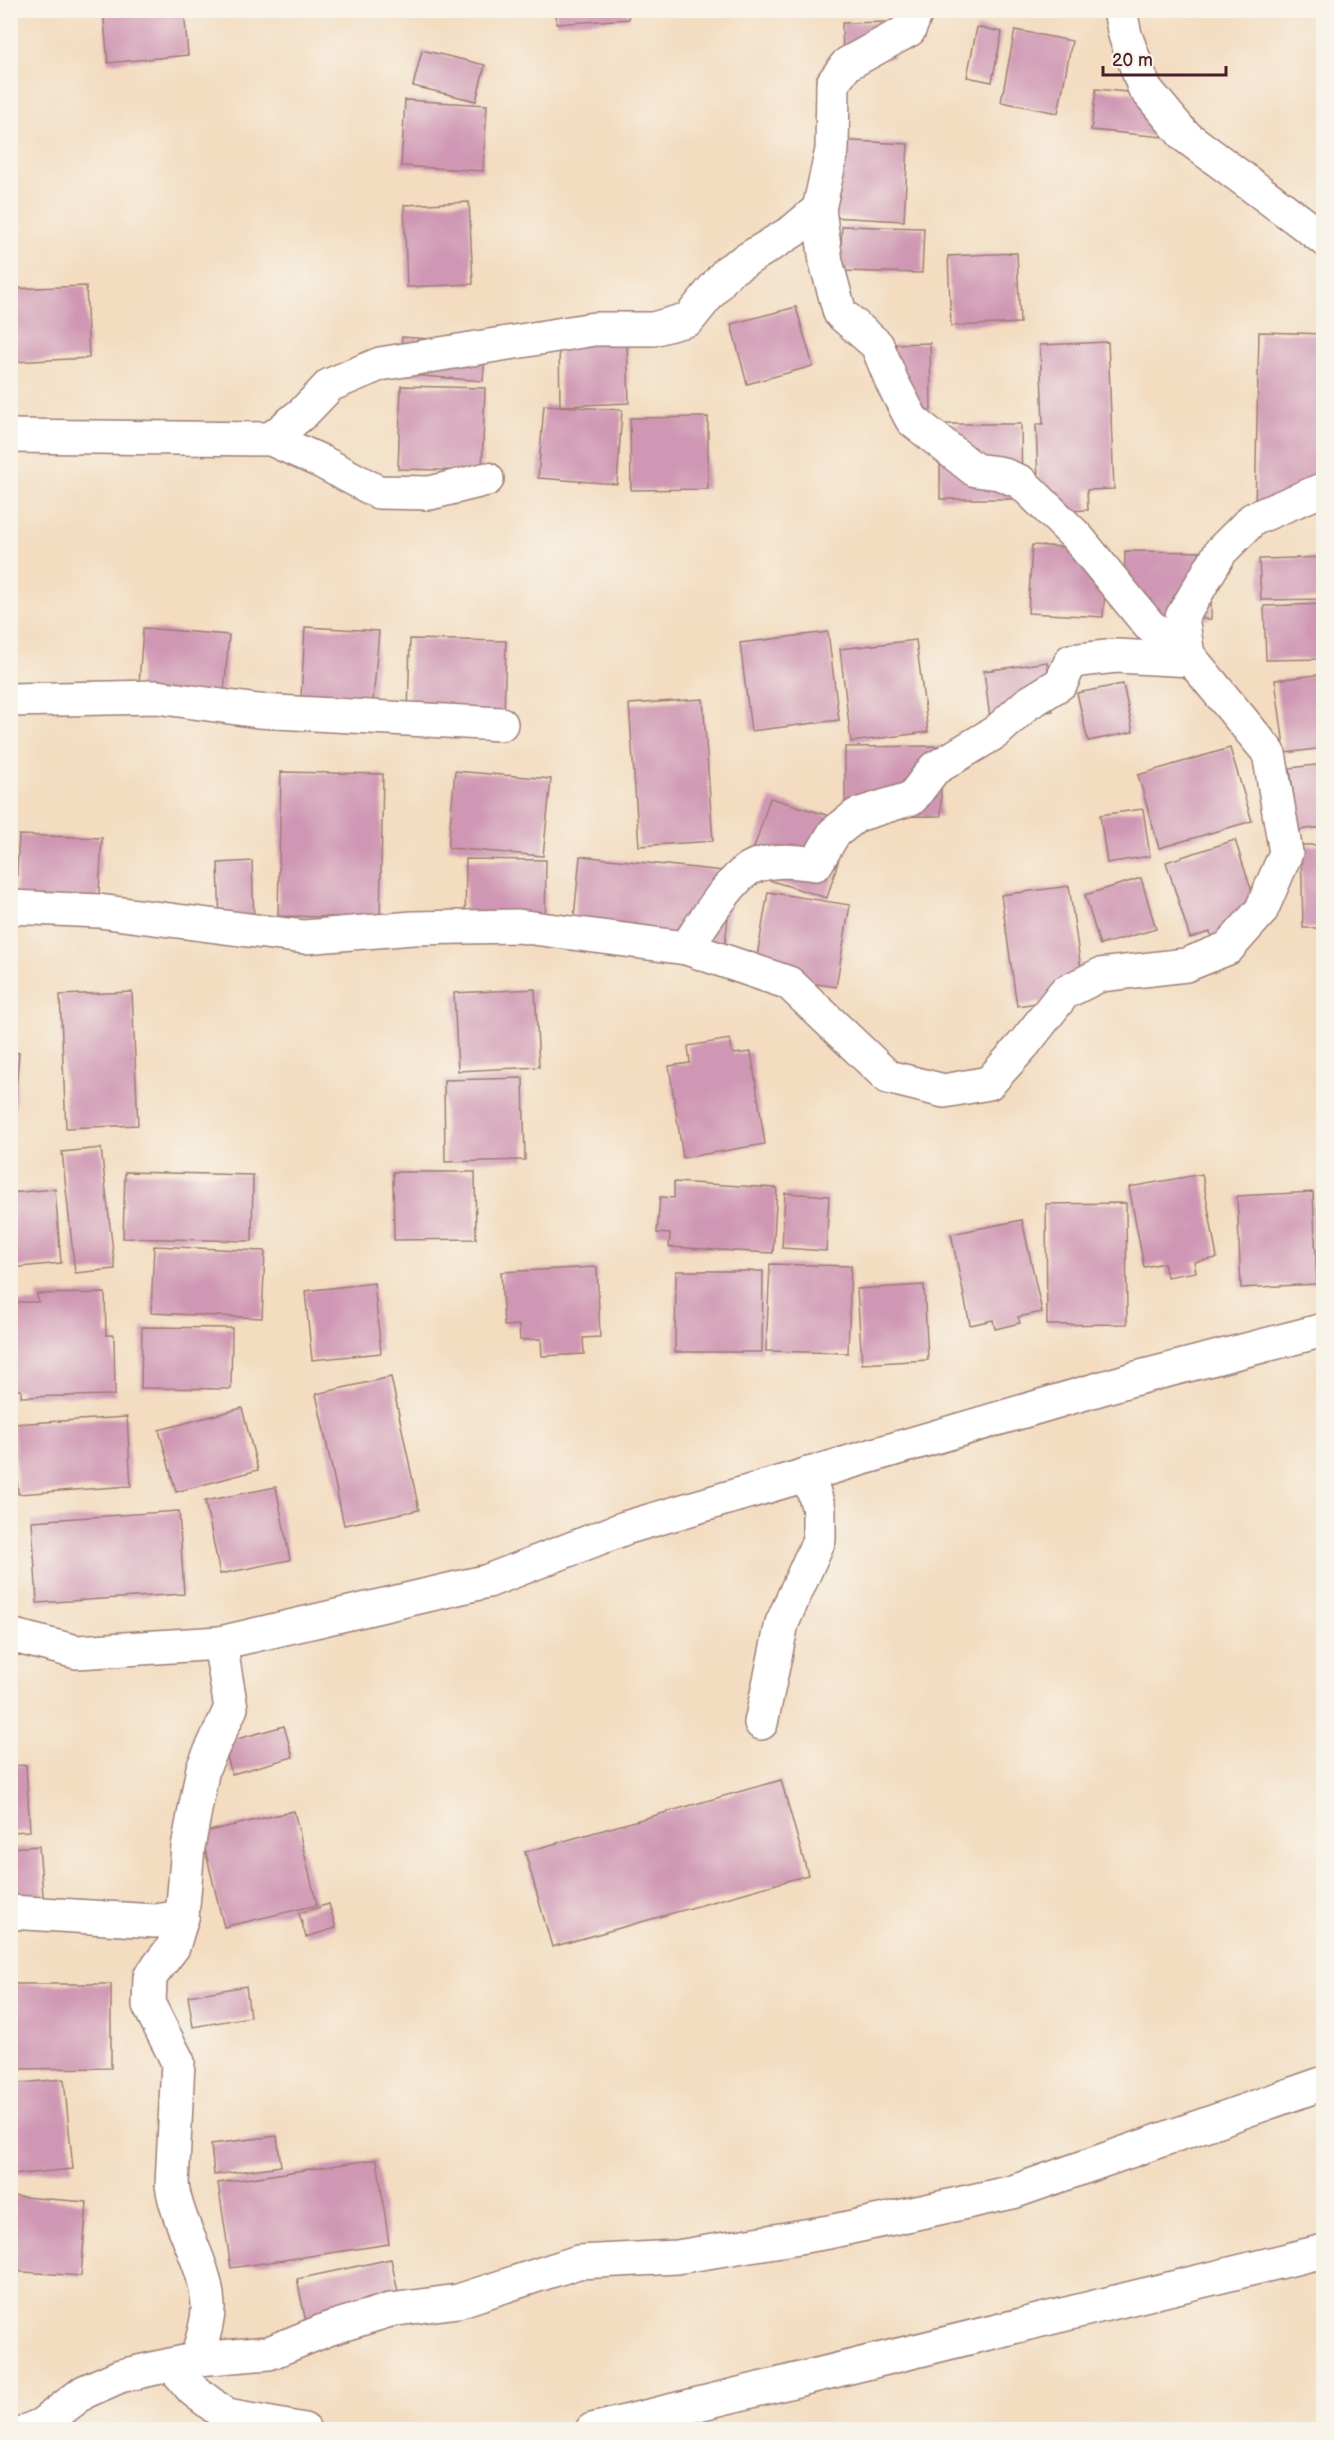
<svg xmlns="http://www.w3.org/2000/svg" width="1334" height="2440" font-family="'Balsamiq Sans',sans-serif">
	<rect width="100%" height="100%" fill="#f7f3e8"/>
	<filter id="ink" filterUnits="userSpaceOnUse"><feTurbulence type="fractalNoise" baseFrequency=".0167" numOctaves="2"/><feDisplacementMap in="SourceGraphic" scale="12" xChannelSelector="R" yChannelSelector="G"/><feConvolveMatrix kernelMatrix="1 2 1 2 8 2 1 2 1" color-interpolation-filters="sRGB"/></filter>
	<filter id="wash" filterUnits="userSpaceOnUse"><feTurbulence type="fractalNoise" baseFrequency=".008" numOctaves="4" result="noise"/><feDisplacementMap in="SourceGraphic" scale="24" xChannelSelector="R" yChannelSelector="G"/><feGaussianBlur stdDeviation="1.35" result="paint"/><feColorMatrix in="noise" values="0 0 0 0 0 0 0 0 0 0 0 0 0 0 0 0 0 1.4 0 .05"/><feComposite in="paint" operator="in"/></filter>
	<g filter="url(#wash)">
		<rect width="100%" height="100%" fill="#f3dcc0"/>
		<g id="blocks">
			<g fill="#cf97b3">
				<path d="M103,10H184L188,55L108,63Z"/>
				<path d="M556,10H628L629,19L556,24Z"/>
				<path d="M892,22L893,58L843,59L842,23Z"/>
				<path d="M977,27L1002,32L992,82L967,77Z"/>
				<path d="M1015,30L1072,41L1058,113L1001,102Z"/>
				<path d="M422,50L485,65L476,101L413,86Z"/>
				<path d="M1096,89L1167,96L1163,137L1091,130Z"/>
				<path d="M405,100L487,105L483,171L401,166Z"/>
				<path d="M835,140L908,144L904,221L831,217Z"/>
				<path d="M469,202L473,284L407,287L404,205Z"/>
				<path d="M842,226L924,228L922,273L840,271Z"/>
				<path d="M1017,253L1020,323L951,326L948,256Z"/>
				<path d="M86,286L89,358L13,362L10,289Z"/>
				<path d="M796,307L813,366L747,384L731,324Z"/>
				<path d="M1259,332L1324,334V509L1255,508Z"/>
				<path d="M402,337L486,343L483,381L398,374Z"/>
				<path d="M627,341L629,403L560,406L559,343Z"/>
				<path d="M1108,342L1114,489L1087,490L1088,510L1039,512L1036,424H1043L1040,345Z"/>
				<path d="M930,343L931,410L895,411L894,344Z"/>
				<path d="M401,386L485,388L482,471L398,469Z"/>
				<path d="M544,405L622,410L617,484L538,478Z"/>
				<path d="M708,417V489L631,490L630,418Z"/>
				<path d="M940,424H1021L1022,499H940Z"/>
				<path d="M1032,545L1108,550L1103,617L1028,613Z"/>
				<path d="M1125,551L1212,552L1211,619H1124Z"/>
				<path d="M1324,557V599L1261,600L1259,559Z"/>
				<path d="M1324,604V659L1266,660L1264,606Z"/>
				<path d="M305,627L379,631L373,702L301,698Z"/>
				<path d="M143,628L229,635L223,704L138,698Z"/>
				<path d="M828,632L839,720L751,731L740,643Z"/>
				<path d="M410,639L506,641L504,718L408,715Z"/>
				<path d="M916,640L928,732L851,742L840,649Z"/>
				<path d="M1047,662L1053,711L990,719L984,671Z"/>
				<path d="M1324,674V748L1285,753L1275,680Z"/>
				<path d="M1123,684L1133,732L1088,741L1077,693Z"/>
				<path d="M703,699L713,841L639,846L629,704Z"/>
				<path d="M941,746V816L845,817V747Z"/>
				<path d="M1230,748L1252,821L1159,848L1138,775Z"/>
				<path d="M1324,764V827L1298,830L1290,768Z"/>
				<path d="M455,771L551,779L543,856L448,848Z"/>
				<path d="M281,772L383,774L380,918L278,916Z"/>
				<path d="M770,798L850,822L827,898L746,873Z"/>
				<path d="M1143,809L1150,856L1107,863L1100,815Z"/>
				<path d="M19,835L102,838L98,911L15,907Z"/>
				<path d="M1235,840L1262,923L1215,948L1210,932L1190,938L1166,862Z"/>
				<path d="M1301,845H1324V928H1303Z"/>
				<path d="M580,856L733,872L725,944L573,928Z"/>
				<path d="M466,859L546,860L545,935H465Z"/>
				<path d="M252,861L254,924L220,925L218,863Z"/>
				<path d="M1141,878L1156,929L1100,945L1085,895Z"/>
				<path d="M1069,886L1085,996L1017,1006L1001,895Z"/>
				<path d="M768,892L850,905L836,987L754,974Z"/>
				<path d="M535,989L539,1067L458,1071L454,993Z"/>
				<path d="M132,992L138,1125L66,1128L60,995Z"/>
				<path d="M730,1039L733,1054L751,1052L765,1144L683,1158L669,1066L690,1063L688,1046Z"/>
				<path d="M10,1052L19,1053L13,1128H10Z"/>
				<path d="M523,1078L525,1160L445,1162L444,1080Z"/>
				<path d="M101,1148L115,1269L75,1273L62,1152Z"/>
				<path d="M125,1172L253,1175L252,1241L123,1238Z"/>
				<path d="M393,1172H475L476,1239L394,1240Z"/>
				<path d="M1202,1174L1217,1258L1194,1262L1196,1272L1167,1277L1164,1263L1144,1267L1129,1187Z"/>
				<path d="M674,1182L777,1188L773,1253L669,1247L670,1234L657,1233L660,1197L674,1198Z"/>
				<path d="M55,1189L61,1263L10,1268V1193Z"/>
				<path d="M1313,1192L1317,1284L1241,1288L1237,1196Z"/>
				<path d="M785,1193L829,1196L826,1251L782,1248Z"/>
				<path d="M1126,1203L1127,1324L1047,1325L1046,1204Z"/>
				<path d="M1022,1220L1042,1312L1018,1317L1020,1323L995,1329L993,1320L970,1325L951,1234Z"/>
				<path d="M154,1246L265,1251L262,1318L151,1313Z"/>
				<path d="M770,1264L851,1266L848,1353L766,1351Z"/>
				<path d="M597,1267L600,1337L583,1338L584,1354L542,1356L541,1339L520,1340L519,1325L504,1326L501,1272Z"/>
				<path d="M676,1271H763L762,1352H675Z"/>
				<path d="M374,1283L381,1353L312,1360L305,1291Z"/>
				<path d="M924,1285L928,1360L862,1364L857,1289Z"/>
				<path d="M105,1293L106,1335H114L115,1395L21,1397V1390H10V1302H38L37,1294Z"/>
				<path d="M142,1327L232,1328L231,1389L141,1388Z"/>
				<path d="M391,1377L419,1510L344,1525L316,1394Z"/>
				<path d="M242,1408L258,1470L176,1492L159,1430Z"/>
				<path d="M127,1417L131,1486L18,1494L13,1424Z"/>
				<path d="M276,1487L290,1560L220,1574L205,1501Z"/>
				<path d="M179,1511L184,1594L37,1603L32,1521Z"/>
				<path d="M284,1726L293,1757L232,1774L223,1743Z"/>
				<path d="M26,1765L30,1831L10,1832V1766Z"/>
				<path d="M781,1780L808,1875L552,1947L525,1852Z"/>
				<path d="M294,1811L317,1905L224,1927L201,1833Z"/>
				<path d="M39,1846L45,1920L10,1923V1848Z"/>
				<path d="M329,1904L336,1928L306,1937L299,1913Z"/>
				<path d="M10,1984H111V2068L10,2069Z"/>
				<path d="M246,1986L250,2017L193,2027L188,1996Z"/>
				<path d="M64,2079L73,2169L10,2175V2084Z"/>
				<path d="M277,2136L281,2166L214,2175L211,2144Z"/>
				<path d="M377,2159L389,2244L231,2268L218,2183Z"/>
				<path d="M10,2196L87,2202L81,2276L10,2271Z"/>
				<path d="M391,2259L401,2307L307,2327L297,2279Z"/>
			</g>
		</g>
	</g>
	<g filter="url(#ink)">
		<use href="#blocks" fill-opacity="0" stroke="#9e7e76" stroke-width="1.5"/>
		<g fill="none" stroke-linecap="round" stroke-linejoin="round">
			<defs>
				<g id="street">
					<path d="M1120,10L1125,35L1144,87L1184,135L1324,239"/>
					<path d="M10,436L271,439L320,461L378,492L430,493L487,479"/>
					<path d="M271,439L304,412L330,385L380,364L594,329H653L689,319L728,271L793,231L819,209L832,150L833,83L847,64L909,30L917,10"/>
					<path d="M1188,655L1182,617L1221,551L1253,519L1324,489"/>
					<path d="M10,700L157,697L258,711L501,724"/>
					<path d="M10,907L99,911L304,937L413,928L518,926L686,948L789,983L888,1077L944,1091L989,1083L1024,1044L1064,993L1100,975L1186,965L1228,948L1261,911L1286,853L1269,753L1188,655L1149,625L1077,537L1021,482L999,473L975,470L912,420L892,382L877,345L840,313L826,262L819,209"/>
					<path d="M686,948C700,928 733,873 755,866C775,859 796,861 816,864L834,833L857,815L912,798L934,769L996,732L1027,704L1061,683L1071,661L1116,656L1192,660"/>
					<path d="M10,1635L77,1652L220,1643L488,1581L625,1528L1133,1379L1324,1330"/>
					<path d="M761,1723L782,1623L819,1540V1509L808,1474"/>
					<path d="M10,1912L155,1921L182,1917"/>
					<path d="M197,2359C201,2342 209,2322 208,2305C206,2262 178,2227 172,2185L178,2062L149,2005L150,1977L173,1947L182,1917L188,1847L203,1768L231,1708L220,1643"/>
					<path d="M172,2365L193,2390L227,2416L304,2430"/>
					<path d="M29,2430L41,2425L84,2392L120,2376L197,2359L269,2353L328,2329L390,2310L458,2301L578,2262L677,2257L829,2232L1013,2192L1324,2083"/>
					<path d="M592,2430L1324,2251"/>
				</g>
			</defs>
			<use href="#street" stroke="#9e7e76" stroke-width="36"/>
			<use href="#street" stroke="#fff" stroke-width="33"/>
		</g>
	</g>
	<rect width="1334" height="2440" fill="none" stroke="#f7f3e8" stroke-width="36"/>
	<path d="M1103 66v9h123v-9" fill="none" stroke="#4a1f2b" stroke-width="3"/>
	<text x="1112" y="66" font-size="18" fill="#4a1f2b" stroke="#f7f3e8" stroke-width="4.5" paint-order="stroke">20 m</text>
</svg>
